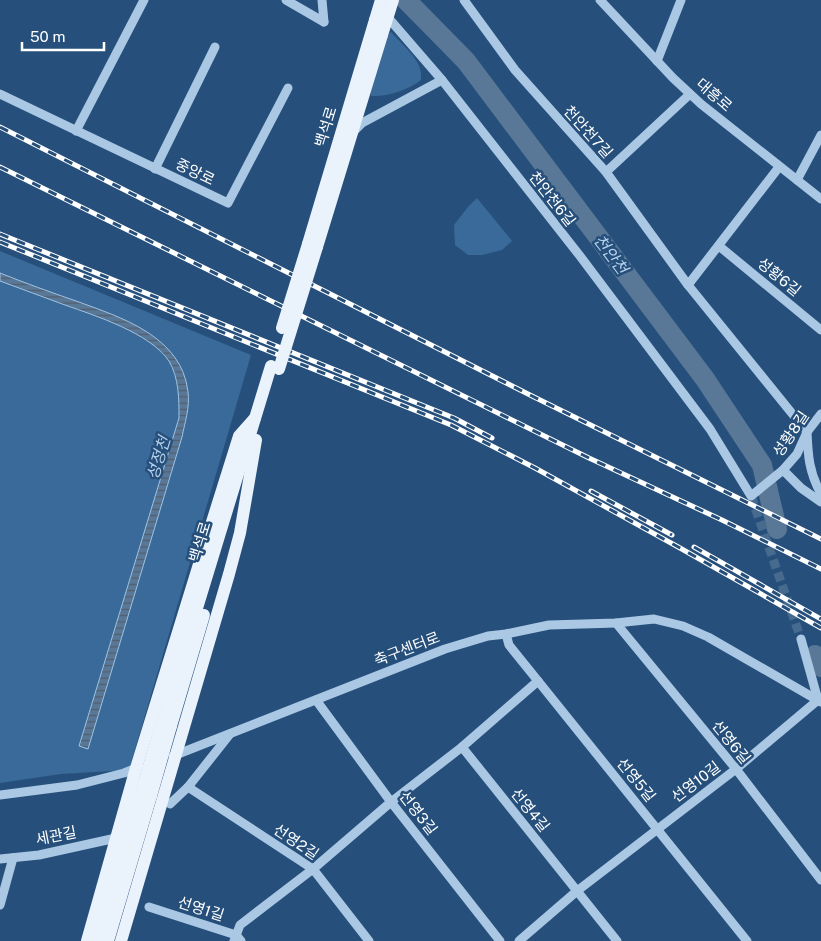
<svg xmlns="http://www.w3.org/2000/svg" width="821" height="941" font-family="'Public Sans','Noto Sans KR',sans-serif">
	<defs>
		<pattern id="water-rules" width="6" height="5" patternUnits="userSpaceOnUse" patternTransform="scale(1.25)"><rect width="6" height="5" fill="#597796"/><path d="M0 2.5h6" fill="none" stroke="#525f6d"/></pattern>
	</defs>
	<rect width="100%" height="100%" fill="#26507b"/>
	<g fill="#3a6a99">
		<path d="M391,32C403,46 424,61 421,80C408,90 387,97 371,96L370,89L388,34Z"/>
		<path d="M477,198L512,241L502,250L482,255H468L455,245L454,225L468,207Z"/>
		<path d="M0,251L251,355L129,770L61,774L0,783Z"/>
	</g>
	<path fill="url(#water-rules)" stroke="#9fc3e5" d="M0,273C25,283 50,292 76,301C120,317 182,336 188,392C190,407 185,422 182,437L88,749L79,746L179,418C179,399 179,378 169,361C150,333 96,316 65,305C43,297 22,289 0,281Z"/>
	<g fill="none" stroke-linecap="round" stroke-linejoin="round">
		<g stroke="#597796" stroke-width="20">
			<path d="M406,0L466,61L705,379L762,465L777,529"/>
			<path d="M815,655L821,667"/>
		</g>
		<path stroke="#476a8f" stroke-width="9" stroke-dasharray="9 4.5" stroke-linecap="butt" d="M751,496L801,639"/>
		<g stroke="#aac8e4" stroke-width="9">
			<path d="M286,0L324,22"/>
			<path d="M322,0L324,22"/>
			<path d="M464,0L515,70L606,172L688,285L807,432C808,456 809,472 821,494"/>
			<path d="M600,0L673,78L701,104L821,199"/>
			<path d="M385,14L442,80L580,256L710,429L751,496L783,470L801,488L821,502"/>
			<path d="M657,61L681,0"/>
			<path d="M0,94L228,203L288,88"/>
			<path d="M76,131L144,0"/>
			<path d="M354,131L362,123L442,80"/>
			<path d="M155,169L215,47"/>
			<path d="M606,172L690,94"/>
			<path d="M797,180L821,135"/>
			<path d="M719,246L821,330"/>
			<path d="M688,285L779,167"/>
			<path d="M783,470L797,454L807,432L821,414"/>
			<path d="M616,623L736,769L821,880"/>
			<path d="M506,634L509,645L538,681L747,941"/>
			<path d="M316,700L391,802L500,941"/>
			<path d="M462,747L617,941"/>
			<path d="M173,756L445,649L488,636L506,634L549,625L616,623L654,619L683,626L708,637L821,702"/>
			<path d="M188,787L313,869L369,941"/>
			<path d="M0,795L77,785L124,773L139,767"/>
			<path d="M170,804L188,787L230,734"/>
			<path d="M0,859L39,855L116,838"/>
			<path d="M0,905L13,858"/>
			<path d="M149,907L236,935L241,941"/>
			<path d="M234,941L240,925L313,869L391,802L462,747L538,681"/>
			<path d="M519,941L577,891L736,769L818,700L801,639"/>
		</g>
		<g stroke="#eaf2fc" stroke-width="12">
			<path d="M308,244L375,20"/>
			<path d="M317,247L382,35"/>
			<path d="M161,726L271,366"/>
			<path d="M171,726L204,615"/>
			<path d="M87,941L136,768L212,522L239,436L255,418"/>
			<path d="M97,941L139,799"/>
			<path d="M108,941L151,796"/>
			<path d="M121,941L229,574L240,533L256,440"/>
		</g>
		<defs>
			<g id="rail">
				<path d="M0,127L532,396L821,539"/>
				<path d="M0,167L589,458L722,520L821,569"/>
				<path d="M0,234L454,418L492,438"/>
				<path d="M0,242L451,425L535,468L680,548L821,628"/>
				<path d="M591,491L672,535"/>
				<path d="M694,547L821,619"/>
			</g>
		</defs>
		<use href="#rail" stroke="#fff" stroke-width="5"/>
		<use href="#rail" stroke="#26507b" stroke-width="3" stroke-dasharray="9" stroke-linecap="butt"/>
		<g stroke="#eaf2fc" stroke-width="12">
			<path d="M375,20L381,0"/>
			<path d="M382,35L393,0"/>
			<path d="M282,328L308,244"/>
			<path d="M279,369L317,247"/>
			<path d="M151,796L171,726"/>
			<path d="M139,799L161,726"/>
		</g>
	</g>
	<g text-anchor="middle" stroke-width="5" stroke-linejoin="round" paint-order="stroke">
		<g font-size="15" fill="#fff" stroke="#26507b">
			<text transform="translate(714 95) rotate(41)" y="5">대흥로</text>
			<text transform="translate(326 127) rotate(-73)" y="5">백석로</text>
			<text transform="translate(588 132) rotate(48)" y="5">천안천7길</text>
			<text transform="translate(195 172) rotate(26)" y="5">중앙로</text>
			<text transform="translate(552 199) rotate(52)" y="5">천안천6길</text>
			<text transform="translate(779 277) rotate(39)" y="5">성황6길</text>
			<text transform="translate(791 434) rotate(-56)" y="5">성황8길</text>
			<text transform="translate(200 542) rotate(-73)" y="5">백석로</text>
			<text transform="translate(407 649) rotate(-21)" y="5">축구센터로</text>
			<text transform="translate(731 742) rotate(51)" y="5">선영6길</text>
			<text transform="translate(636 780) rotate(51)" y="5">선영5길</text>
			<text transform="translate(696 782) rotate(-37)" y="5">선영10길</text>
			<text transform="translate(530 810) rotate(51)" y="5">선영4길</text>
			<text transform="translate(418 813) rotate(52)" y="5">선영3길</text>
			<text transform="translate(56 836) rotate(-11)" y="5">세관길</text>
			<text transform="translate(296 842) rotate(34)" y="5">선영2길</text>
			<text transform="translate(201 909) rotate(18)" y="5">선영1길</text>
		</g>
		<g font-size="16" font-style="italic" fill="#b6d1ec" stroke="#26507b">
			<text transform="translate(611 254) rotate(53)" y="6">천안천</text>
			<text transform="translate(158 458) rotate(-73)" y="6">성정천</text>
		</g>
	</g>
	<path d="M22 42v8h82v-8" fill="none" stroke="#ffffff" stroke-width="2.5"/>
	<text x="30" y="42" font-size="15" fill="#ffffff" stroke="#26507b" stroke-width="4" paint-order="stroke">50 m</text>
</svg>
